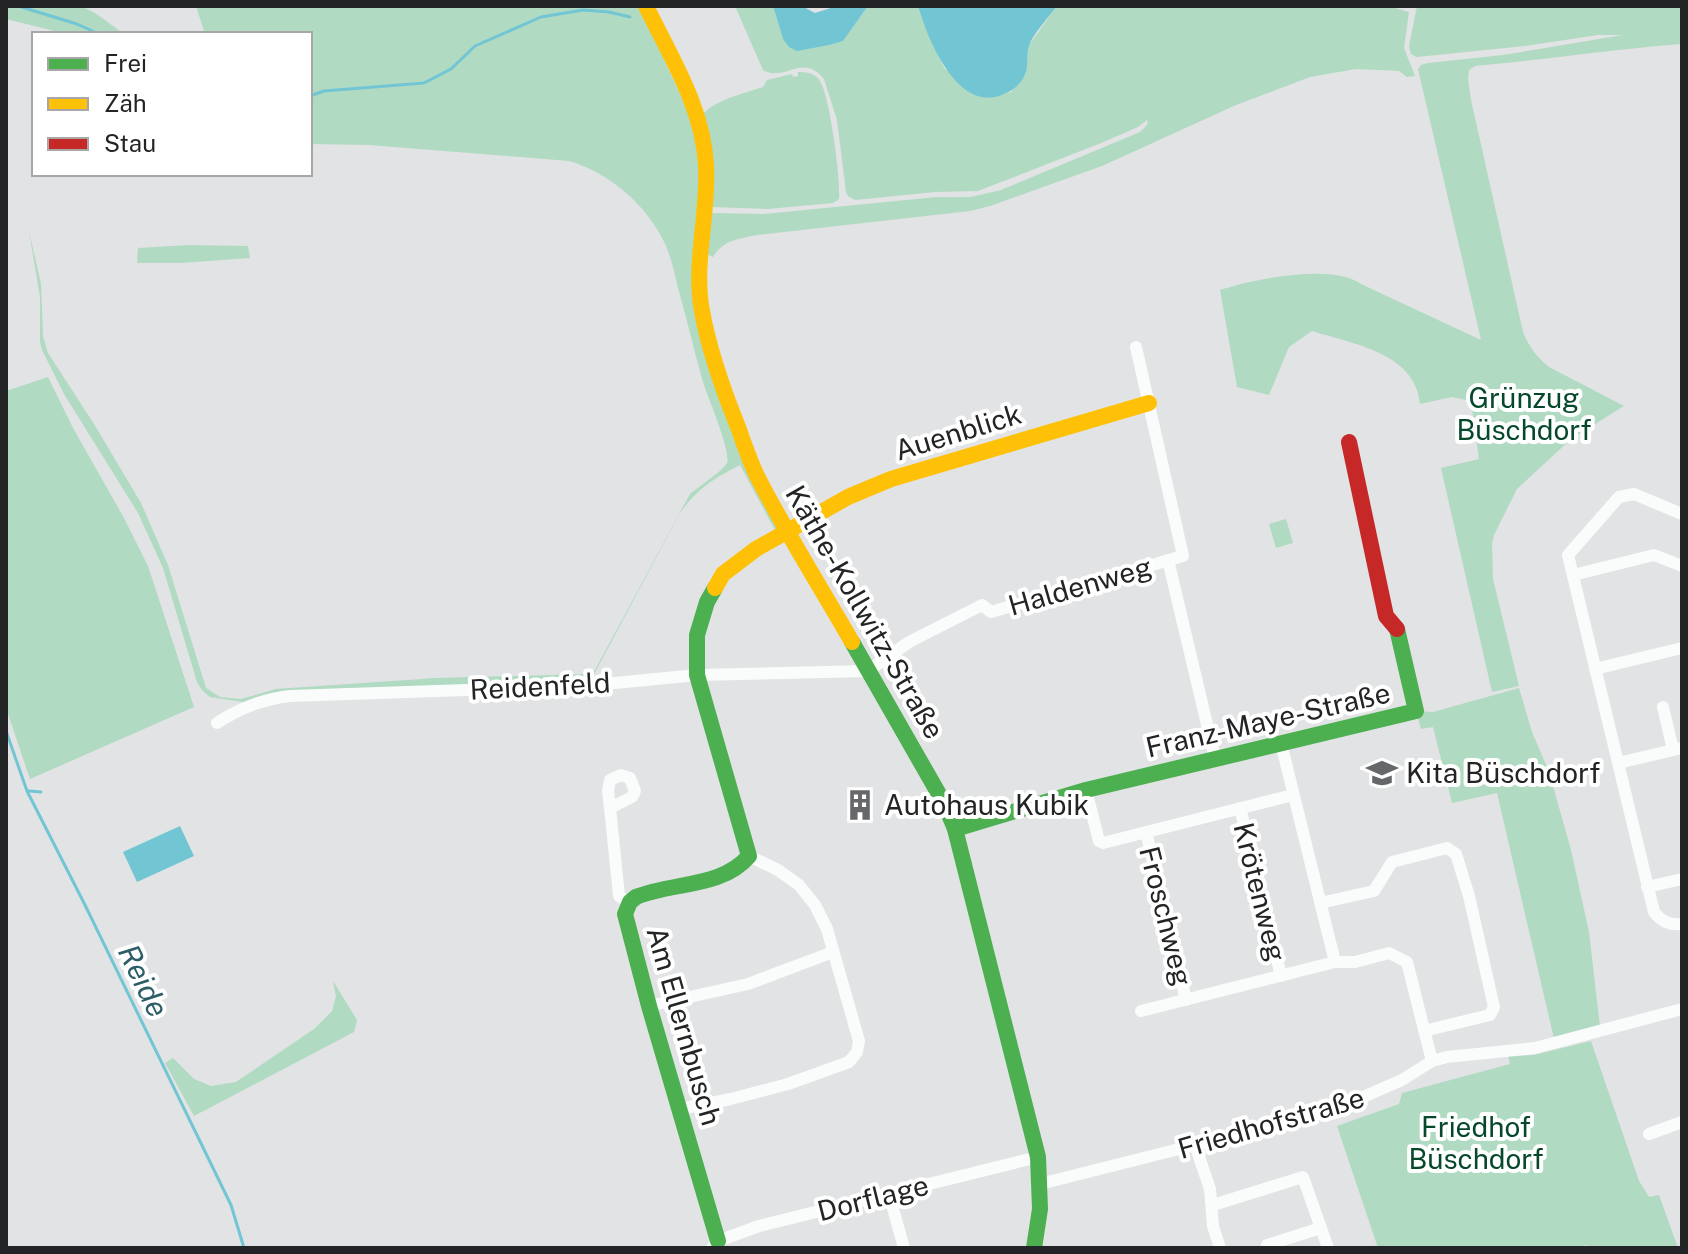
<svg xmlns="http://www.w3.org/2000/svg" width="1688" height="1254" font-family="'Public Sans',sans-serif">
	<rect width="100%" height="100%" fill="#e1e3e4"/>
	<g fill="#b1dac2">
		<path d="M6,6H81L95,13L124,34H67L6,19Z"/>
		<path d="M196,6H639L688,111L699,151L701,185L694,297L777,525L776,532L740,465C713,479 698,488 680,513L591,680L316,690L243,702L210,697L202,690L197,682L163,568L138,513L64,394L42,350L40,342V297L29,231L41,284L43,336L48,353L94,424L141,503L168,565L206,688L220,697L241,699L276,689L436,678L591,674L595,670L690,494C697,488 725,469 727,463C731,451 708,398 703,382C694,351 687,319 678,288C674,270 670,252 661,236C642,201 607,172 569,161L369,145L310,144V34H205Z"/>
		<path d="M735,6H773L783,39L843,41L868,6H918L923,22L944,68L986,98L1011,92L1025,76L1029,45L1057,6H1388L1409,12L1404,48L1415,76L1407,77L1399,71L1356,69L1310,77L1236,105L1102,166L990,206L970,211L757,235C738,239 723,240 713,257L705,253L703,114C717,99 743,94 763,87L767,80L792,74L793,77L798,76V72C806,72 815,73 820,81C830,97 841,180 839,199L833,203L768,209L712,207V213L764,214L937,197H971L1001,190L1140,132L1148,124L1147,120L1138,127L1101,143L978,191L935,192L855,200L848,196L846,192L837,120L824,79C802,52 785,83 763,70Z"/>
		<path d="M1417,6H1682V44C1613,49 1544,60 1475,66L1469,70L1468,79L1471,100L1523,332C1529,347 1537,357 1549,367L1624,406L1571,439L1517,489L1494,535L1492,544L1493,579L1519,686L1492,692L1441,468L1479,459L1471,401L1452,397L1420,404C1416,353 1353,344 1312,331L1289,347L1269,395L1237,387L1220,290C1253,279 1332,263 1361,284L1481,340L1418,69L1421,65L1428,63L1503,55L1623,35H1598L1525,46L1417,57L1411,54L1409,46Z"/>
		<path d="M189,245L248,246L250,258L181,263H137L138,248Z"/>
		<path d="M48,377L73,428L124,518L148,566L194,707L30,779L6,708V391Z"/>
		<path d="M1286,519L1293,543L1276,548L1269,524Z"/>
		<path d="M1519,688L1532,732L1549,772L1571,850L1589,932L1600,1027L1555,1043L1497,793L1452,803L1433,727L1421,729L1416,711L1433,712Z"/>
		<path d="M333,981L357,1020L354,1032L194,1116L165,1063L173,1058L194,1079L211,1086L236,1082L314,1029L332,1011L336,996Z"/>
		<path d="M1591,1041L1639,1181L1649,1197L1659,1195L1678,1248H1589L1587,1245L1577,1248H1378L1337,1126L1399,1104L1402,1093L1510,1064L1508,1056L1534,1055Z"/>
	</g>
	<g fill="#72c6d4">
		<path d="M773,6H802L815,13L837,6H868L843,41L829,45L797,51L789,47L783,39Z"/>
		<path d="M918,6H1057C1049,17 1033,34 1029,46C1026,56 1029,68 1024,77C1018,88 1007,94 995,97C954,105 927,37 918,6Z"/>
		<path d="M180,826L194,856L137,882L123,852Z"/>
	</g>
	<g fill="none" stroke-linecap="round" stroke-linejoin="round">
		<g stroke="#72c6d4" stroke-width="3">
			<path d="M18,6L77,24L99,34"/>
			<path d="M310,96L324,91L424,83L451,69L475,46L541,17L583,10L609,12L630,17"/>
			<path d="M6,731L27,791L85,905L231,1205L244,1248"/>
			<path d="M29,791L41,792"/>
		</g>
		<g stroke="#fafbfb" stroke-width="12">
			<path d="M1682,514L1634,494L1619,497L1568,555L1654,912C1662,922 1669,925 1682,924"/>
			<path d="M1168,560L1215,758"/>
			<path d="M1573,575L1654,555L1682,566"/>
			<path d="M1595,669L1682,648"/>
			<path d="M1663,707L1673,750"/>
			<path d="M217,723C240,708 262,699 290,696L584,686L697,675L868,671L909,642L982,605L991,612L1183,556L1136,347"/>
			<path d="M1281,743L1335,962H1355L1389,953L1407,962L1432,1061"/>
			<path d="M1618,763L1682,748"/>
			<path d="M1086,790L1099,841L1103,843L1293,795"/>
			<path d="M610,808L608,791L610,780L621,775L630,778L635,791L632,797L610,808L619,896L630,903"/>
			<path d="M1240,808L1281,976"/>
			<path d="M1146,832L1186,1000"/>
			<path d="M1647,887L1682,879"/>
			<path d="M1320,903L1374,891L1392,862L1447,848L1456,854L1469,896L1494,1007L1490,1015L1424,1031"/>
			<path d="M649,1006L748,984L833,952"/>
			<path d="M1141,1011L1335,962"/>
			<path d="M680,1109L731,1099L788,1084L849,1062L857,1052L859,1041L827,929L815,905L799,885L778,870L749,856"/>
			<path d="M1649,1134L1682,1122"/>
			<path d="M1195,1145L1210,1189L1213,1226L1220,1248"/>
			<path d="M1040,1184L1195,1145L1363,1097L1402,1080L1432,1061L1447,1057L1535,1048L1682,1009"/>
			<path d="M889,1194L904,1248"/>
			<path d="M1213,1205L1303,1177L1328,1248"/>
			<path d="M1267,1245L1321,1228"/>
			<path d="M712,1248L718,1241L759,1226L1038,1157"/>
		</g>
		<g stroke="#4caf50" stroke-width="16">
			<path d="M715,588L707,602L697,635V675L749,856C722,888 672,882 636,897L630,902L625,914L649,1006L718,1241"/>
			<path d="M852,642L944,803L955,829L1038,1157L1040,1209L1034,1248"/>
			<path d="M955,829L1086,790L1416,711L1397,629"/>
		</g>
		<g stroke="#ffc107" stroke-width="16">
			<path d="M646,6C670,56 703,107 706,165C709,214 693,262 702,311C709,350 723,390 738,427C744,444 750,462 758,478C787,534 821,588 852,642"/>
			<path d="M715,588L723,574L756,549L848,497L891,479L1149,403"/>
		</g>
		<path stroke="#c62828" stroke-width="16" d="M1349,442L1386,616L1397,629"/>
	</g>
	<defs>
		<symbol id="school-bare" viewBox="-9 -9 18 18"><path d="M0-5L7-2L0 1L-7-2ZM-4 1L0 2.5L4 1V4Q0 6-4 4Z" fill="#666768" stroke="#fff" stroke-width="2.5" paint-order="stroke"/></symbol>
		<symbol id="building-bare" viewBox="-9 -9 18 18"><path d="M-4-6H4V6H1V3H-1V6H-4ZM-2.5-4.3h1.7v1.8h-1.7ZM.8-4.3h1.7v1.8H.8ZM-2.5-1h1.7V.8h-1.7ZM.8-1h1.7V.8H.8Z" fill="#666768" stroke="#fff" stroke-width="2.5" paint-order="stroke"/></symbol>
	</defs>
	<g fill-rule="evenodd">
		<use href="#school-bare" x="1360" y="751" width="44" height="44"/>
		<use href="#building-bare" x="838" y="783" width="44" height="44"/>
	</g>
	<g text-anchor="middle" stroke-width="8" stroke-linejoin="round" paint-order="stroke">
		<g font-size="28" fill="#06492a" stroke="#fff">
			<text x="1524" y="408">Grünzug<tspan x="1524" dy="32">Büschdorf</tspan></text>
			<text x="1476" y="1137">Friedhof<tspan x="1476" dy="32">Büschdorf</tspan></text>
		</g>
		<g font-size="28" fill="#232425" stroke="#fff">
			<text transform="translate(958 432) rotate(-17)" y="10">Auenblick</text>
			<text transform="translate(1080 586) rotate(-16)" y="10">Haldenweg</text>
			<text transform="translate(865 612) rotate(60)" y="10">Käthe-Kollwitz-Straße</text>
			<text transform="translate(540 686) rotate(-3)" y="10">Reidenfeld</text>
			<text transform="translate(1268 720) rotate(-13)" y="10">Franz-Maye-Straße</text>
			<text transform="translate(1260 892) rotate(76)" y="10">Krötenweg</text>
			<text transform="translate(1166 916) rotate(76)" y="10">Froschweg</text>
			<text transform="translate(684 1026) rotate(74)" y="10">Am Ellernbusch</text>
			<text transform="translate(1271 1123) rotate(-16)" y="10">Friedhofstraße</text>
			<text transform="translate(873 1198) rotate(-14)" y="10">Dorflage</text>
		</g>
		<g font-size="28" fill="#232425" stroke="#fff" text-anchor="start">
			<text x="1406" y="783">Kita Büschdorf</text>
			<text x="884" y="815">Autohaus Kubik</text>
		</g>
		<g font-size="30" font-style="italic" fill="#2d5e67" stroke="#fff">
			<text transform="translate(143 981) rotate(64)" y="10">Reide</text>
		</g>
	</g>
	<rect width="1688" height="1254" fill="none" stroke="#232425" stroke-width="16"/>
	<rect x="32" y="32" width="280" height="144" fill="#ffffff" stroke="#a7a7a8" stroke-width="2"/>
	<rect x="48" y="58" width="40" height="12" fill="#4caf50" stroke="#a7a7a8" stroke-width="2"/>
	<text x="104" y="72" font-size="24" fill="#232425">Frei</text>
	<rect x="48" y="98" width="40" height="12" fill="#ffc107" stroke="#a7a7a8" stroke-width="2"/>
	<text x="104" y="112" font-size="24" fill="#232425">Zäh</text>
	<rect x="48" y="138" width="40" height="12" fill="#c62828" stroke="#a7a7a8" stroke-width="2"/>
	<text x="104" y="152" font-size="24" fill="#232425">Stau</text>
</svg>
